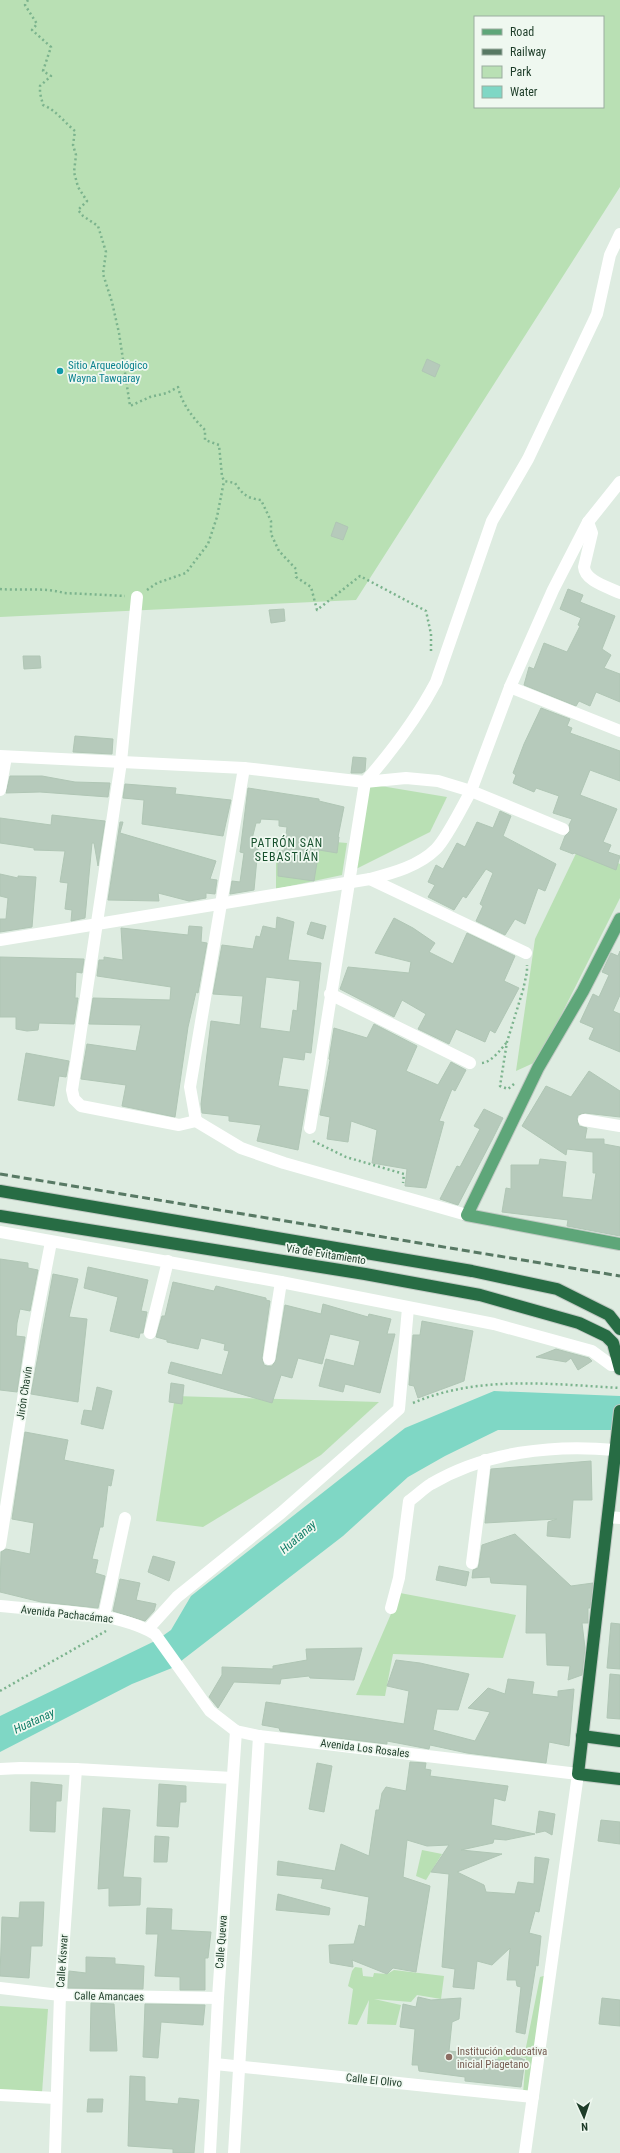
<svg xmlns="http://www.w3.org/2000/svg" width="620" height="2153" font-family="'Roboto Condensed',sans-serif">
	<rect width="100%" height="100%" fill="#deece1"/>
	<g fill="#b9e0b4" fill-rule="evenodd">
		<path d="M0,0H620V187L356,600L0,617ZM475,17H603V107H475Z"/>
		<path d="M369,784L447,797L430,832L354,870Z"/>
		<path d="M299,839L347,843L342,875L276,889V858L296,860Z"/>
		<path d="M581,843L620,864V898L538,1061L516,1071L535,939Z"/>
		<path d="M175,1396L379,1402L321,1455L203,1527L156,1521Z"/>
		<path d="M400,1593L516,1615L503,1658L393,1654L385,1696L356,1695Z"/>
		<path d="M422,1850L442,1854L426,1880L416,1876Z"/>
		<path d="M355,1967L362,1968L363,1976L373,1977L374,1973L387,1974L394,1970L444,1976L441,1999L417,1995L411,2002L374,1999L401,2005L396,2025L367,2024L369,2000L357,2025L348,2024L353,1989L348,1986L352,1971Z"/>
		<path d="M547,1975L533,2097L523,2093L526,2058L518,2057L516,2065L497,2060L500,2051L525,2052L540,1977Z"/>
		<path d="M0,2006L48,2009L42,2093L0,2090Z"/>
	</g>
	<path fill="#7fd7c5" d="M494,1391L620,1396V1430H498L445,1456L408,1477L343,1536L172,1668L132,1684L0,1752V1716L157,1640L171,1630L191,1596L405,1428Z"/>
	<g fill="#b6cabb" stroke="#b0c6b5" fill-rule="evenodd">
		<path d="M427,359L440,365L435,377L422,371Z"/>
		<path d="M336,522L348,527L343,540L331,536Z"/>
		<path d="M568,589L583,595L580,602L615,616L602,649L611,655L604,668L620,674V702L596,692L590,706L579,701L576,706L524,685L529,667L534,669L544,643L567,652L580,626L578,625L581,618L560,609Z"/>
		<path d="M284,609L285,621L271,623L269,610Z"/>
		<path d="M23,656H40L41,668L24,669Z"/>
		<path d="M541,708L570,719L567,726L572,728L570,733L620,751V781L590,770L580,795L617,809L603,842L611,845L608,852L620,856L616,870L574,853L573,854L560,849L565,836L570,831L569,825L572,819L553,813L559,796L536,788L534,792L513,783L516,775L513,773L524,744Z"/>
		<path d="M75,736L113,739L112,754L73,752Z"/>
		<path d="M353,757L366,758L365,771L362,773H351Z"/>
		<path d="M10,776H42L75,782L110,783L108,797L40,792L6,793Z"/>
		<path d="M125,784L176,788L175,794L231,800L223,836L142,824L144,800L123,798Z"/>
		<path d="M248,788L319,799V801L344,807L338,837H339L337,853L319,850L314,881L278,876V850L284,851L287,827L279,826V820L261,819L260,823H256L250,847L258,848L254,890L230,894L232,881L240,882L244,853L240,852Z"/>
		<path d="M500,811L511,816L503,836L556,864L545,891L538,888L525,924L515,919L505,935L476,921L483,906L480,904L493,873L486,869L466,898L463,896L454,910L428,897L435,885L428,882L436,865L443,869L457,843L465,847L477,822L493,828Z"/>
		<path d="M52,815L105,821L98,866L94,843H92L85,918L71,921L72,910L65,909L68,883L60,882L65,851L34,850V848L0,843V818L51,825Z"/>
		<path d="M120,822H123L120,833L216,861L210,879L217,880L215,894L206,893V898L189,901L158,893L159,901L108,900Z"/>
		<path d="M0,874L18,878V876L36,877L32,927L0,932V919H6L8,898L0,896Z"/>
		<path d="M277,917L294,922L288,960L321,963L311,1053L305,1052L304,1060L283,1057L278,1086L308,1090L298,1150L257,1141L261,1125L229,1121V1116L202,1113L201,1104L211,1021L240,1025L243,996L213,994L222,945L253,949L256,936L260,937L263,926L276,929ZM266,977L300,981L297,1011L293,1010L290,1032L260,1028Z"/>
		<path d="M394,918L413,928L435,943L429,952L453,964L467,933L515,956L504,981L519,988L495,1033L490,1030L485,1042L456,1029L449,1044L418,1029L426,1014L402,1000L394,1017L340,989L348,967L409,973L411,962L375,953Z"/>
		<path d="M311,922L326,926L323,939L307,934Z"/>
		<path d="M189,926L202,927L201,942L207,943L198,993L196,992L188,1027L175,1117L122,1106L126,1085L81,1079L87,1044L136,1051L141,1025L89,1024L93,998L170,1000L171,987L97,976L99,960H104V957L123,960L121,928L188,935Z"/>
		<path d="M620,951V995L613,1011L620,1014V1052L589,1039L594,1028L580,1022L593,994L599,997L609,975L602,972L611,953L618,956Z"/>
		<path d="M0,957L84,959L82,973L76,972L75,998H78L74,1024L39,1023L38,1030L27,1031L16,1029V1017H0Z"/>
		<path d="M374,1024L417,1046L406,1071L438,1085L451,1062L466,1070L455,1091L452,1089L439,1121L444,1122L426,1188L405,1186L407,1169L372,1163L377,1130L351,1121L348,1142L327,1139L330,1117L320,1115L330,1060L329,1059L334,1028L367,1038Z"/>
		<path d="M26,1053L69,1061L66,1077L59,1076L54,1106L18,1100Z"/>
		<path d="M589,1071L620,1091V1117L585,1113L578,1115L577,1119L579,1126L587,1128L585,1139H604V1144L620,1147V1236L567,1226L568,1220L502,1212L506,1188L511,1189V1165H539L540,1159L566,1162L562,1197L592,1200L596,1173H593V1152L567,1149L566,1155L522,1126L546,1086L571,1097Z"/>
		<path d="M484,1109L503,1118L492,1140L458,1205L440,1199L457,1166L460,1167L480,1129L474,1126Z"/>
		<path d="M0,1259L28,1263V1268L38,1270L30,1311L20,1309L17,1323L16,1336L25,1337L17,1392L0,1390Z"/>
		<path d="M88,1267L148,1280L141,1311L147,1312L143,1333H140L139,1338L110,1331L118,1297L84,1288Z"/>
		<path d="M53,1274L78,1279L69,1317L87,1319L78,1402L31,1394Z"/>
		<path d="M173,1282L214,1291L216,1286L266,1298V1300L270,1301L262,1358L264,1365L267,1366H272L276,1360L285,1305L321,1314L323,1304L368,1317L369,1314L391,1319L387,1334H395L380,1393L345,1384L343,1392L319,1386L326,1359L354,1366L360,1341L330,1334L322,1364L298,1358L292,1378L281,1375L272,1403L168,1373L171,1362L222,1375L229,1351L224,1350L225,1344L201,1338L198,1349L167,1342V1340L156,1337L162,1316H165Z"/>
		<path d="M422,1321L473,1331L464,1381L418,1398L414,1386L409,1385L413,1335H420Z"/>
		<path d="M556,1349L589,1358L592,1361L578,1370L571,1358L566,1362L536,1357Z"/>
		<path d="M171,1383L184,1385L182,1404L169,1402Z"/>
		<path d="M97,1387L112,1391L103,1429L81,1424L84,1410L92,1411Z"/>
		<path d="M25,1432L68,1440L64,1460L114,1470L111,1486L108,1485L103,1527H100L92,1559L98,1560L95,1573L105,1576L98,1608L41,1602L0,1592L1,1552L6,1549L30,1554L34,1523L12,1519Z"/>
		<path d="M591,1461L592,1500H573L570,1538L547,1536L548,1522L557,1519L485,1523L491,1469Z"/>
		<path d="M515,1534L571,1586L593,1583L590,1608H588V1623H582L585,1648L582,1675L568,1680L570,1666L547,1665L546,1633H526L527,1585L491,1583L490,1577L472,1578L473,1570L478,1568L479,1564L482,1545Z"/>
		<path d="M153,1556L175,1562L169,1581L148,1572Z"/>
		<path d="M439,1566L469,1572L466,1586L436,1580Z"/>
		<path d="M120,1579L140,1583L136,1600L156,1604L154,1611L145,1621L113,1611Z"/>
		<path d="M611,1623L620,1624V1669L607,1668Z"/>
		<path d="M362,1648L354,1680L310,1678L309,1676L281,1679L280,1684L234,1682L218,1708L209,1697L222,1675V1667L273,1669V1666L307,1660L306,1649Z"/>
		<path d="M396,1660L420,1663L469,1674L458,1710L437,1709L433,1730L475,1741L490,1712L468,1708L488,1688L505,1694L508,1679L534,1682L532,1694L558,1697V1691L574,1689L569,1746L549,1742L546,1763L467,1753L430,1745L429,1749L387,1741V1744L280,1731L279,1728L262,1725L266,1702L404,1724L409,1691L387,1686Z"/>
		<path d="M610,1674L620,1675V1719L607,1718Z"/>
		<path d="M410,1762L426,1763L425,1769L431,1770L430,1776L508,1786L505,1801L494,1798L491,1825L535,1834L506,1840L494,1839L493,1843L461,1850L502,1854L457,1872L484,1885L486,1892L515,1894L518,1882L534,1884L535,1857L549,1859L539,1912L535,1911L529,1933L541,1936L538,1966L536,1965L525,2034L516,2032L521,1987L517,1986L516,1980H507L510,1948L492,1965L477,1961L474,1989L453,1987L455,1969L442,1967L449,1874L431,1872L449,1845L427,1846L407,1840L403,1877L430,1886L416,1972L393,1968L387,1974L352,1960L353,1967L330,1963L329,1945L354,1944L359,1925L365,1927L369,1897L321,1888L323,1879L277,1875L278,1861L335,1871L341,1844L369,1856L376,1810H379L382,1793L386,1787L406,1791Z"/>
		<path d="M317,1763L332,1766L324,1812L309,1809Z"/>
		<path d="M31,1782L62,1785L61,1801H56L55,1832L30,1831Z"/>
		<path d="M159,1784L186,1786V1802H180L178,1827L157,1826Z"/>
		<path d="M103,1808L130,1810L123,1877L141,1878L140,1905L109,1906V1888L98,1889Z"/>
		<path d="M539,1811L555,1814L552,1835L545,1831L536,1833Z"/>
		<path d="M601,1820L620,1822V1844L598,1841Z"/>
		<path d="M155,1836L169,1837L167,1862H154Z"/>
		<path d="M278,1894L330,1908L329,1915L276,1910Z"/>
		<path d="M20,1902H44L42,1946H31L29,1978L0,1976L2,1917L19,1918Z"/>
		<path d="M147,1908L172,1909L171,1930L211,1932L208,1958H205V1990H180V1977L155,1976L158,1934H146Z"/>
		<path d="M86,1957L115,1958V1964L144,1966L143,1989L68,1988L69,1971L86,1973Z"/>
		<path d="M418,1997L431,2000L461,1998L459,2019L452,2022L449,2051L484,2055L487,2059L512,2061L513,2055L525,2060L521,2087L465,2081V2077L419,2071L418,2065H412L415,2029L400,2027L403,2004L416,2007Z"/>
		<path d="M602,1998L620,2000V2026L599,2024Z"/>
		<path d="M91,2003L114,2004L117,2051H90Z"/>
		<path d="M145,2004L205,2005L203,2025L161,2022L158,2058L143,2057Z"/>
		<path d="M130,2076L145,2077V2101L178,2104L179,2098L199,2100L194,2153H173V2149L128,2146Z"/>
		<path d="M88,2099H103L102,2112H87Z"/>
	</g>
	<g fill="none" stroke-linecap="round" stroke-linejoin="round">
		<defs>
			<path id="major" d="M620,919L583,991L538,1068L467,1215L620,1244"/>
			<g id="highway">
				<path d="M0,1191L472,1271L557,1289L609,1315L620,1329"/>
				<path d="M0,1216L365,1274L480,1295L579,1323L606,1336L613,1343L620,1369"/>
				<path d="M620,1411L578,1774L620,1779"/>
				<path d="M582,1736L620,1741"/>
			</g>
		</defs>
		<use href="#major" stroke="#c0c9c3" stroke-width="14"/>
		<use href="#highway" stroke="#c0c9c3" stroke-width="14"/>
		<g stroke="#7bb38d" stroke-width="2.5" stroke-dasharray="2 3" stroke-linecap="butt">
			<path d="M28,0L25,5L37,24L32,30L51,47L43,71L51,76L40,86V93L43,105C56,110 64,122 75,131L73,145L76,155L74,172L78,187L87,201L78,210L83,216L98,226L106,252L103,274L112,302L119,333L130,406L150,397L167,393L178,387C182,404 193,418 205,430V440L219,445L222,476L224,481L235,483C243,495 247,498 261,500L271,521V534L279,551L296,569V577L311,587L317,610L360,576L426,611L431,634V652"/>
			<path d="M0,589C20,591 45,587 64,593L125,596"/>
			<path d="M147,590L157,583L186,573L208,544L217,517L224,481"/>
			<path d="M482,1063C492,1062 501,1049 507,1042"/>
			<path d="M514,1084L508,1089L500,1086L507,1042L523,990L527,972V965"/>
			<path d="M313,1141L346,1157L404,1174L403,1183"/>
			<path d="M413,1403C478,1375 551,1384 620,1388"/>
			<path d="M0,1691L106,1631"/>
		</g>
		<g stroke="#fff" stroke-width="12">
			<path d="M588,522L592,533L584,567C585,581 608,587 620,593"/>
			<path d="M137,597L121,762L72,1090L74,1099L81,1106L179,1125L196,1121L241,1148L284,1163L467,1215"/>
			<path d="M510,687L620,731"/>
			<path d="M0,756L244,768L365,782L406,778L438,781L471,791L563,829"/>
			<path d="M0,790L6,757"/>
			<path d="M370,879L526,953"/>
			<path d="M0,940L370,879C393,873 419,866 436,849C447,838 463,805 471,791L510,687L553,590L588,522L620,482"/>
			<path d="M330,994L470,1063"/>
			<path d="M584,1120L620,1126"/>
			<path d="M196,1121L190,1087L244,768"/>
			<path d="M310,1128L365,782C392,751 417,718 436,682L492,521L528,459L597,314L610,255L620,234"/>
			<path d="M0,1232L281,1282L494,1324L592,1351L611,1365H619"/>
			<path d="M150,1333L168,1261"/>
			<path d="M269,1359L281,1282"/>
			<path d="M608,1517L620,1518"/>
			<path d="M0,1545L34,1330L51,1242"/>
			<path d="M472,1563L485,1460"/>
			<path d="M0,1606C47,1611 114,1610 155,1634L210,1711L236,1731L259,1736L578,1774L525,2153"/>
			<path d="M391,1608L399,1578L409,1501C416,1496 423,1489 431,1484C485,1452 553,1444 615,1450"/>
			<path d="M104,1616L125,1518"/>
			<path d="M148,1629L177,1597L281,1513L399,1409L408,1308"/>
			<path d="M0,1769L20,1768L76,1769L232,1778"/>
			<path d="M0,1988L60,1995L218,1998"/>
			<path d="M215,2064L533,2097"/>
			<path d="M0,2095L55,2098"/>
			<path d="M55,2153L60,1995L76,1769"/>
			<path d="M210,2153L218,1998L236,1731"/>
			<path d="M234,2153L259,1736"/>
		</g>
		<use href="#major" stroke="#5ea679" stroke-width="12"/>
		<use href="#highway" stroke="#276c44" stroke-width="12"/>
		<path stroke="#587964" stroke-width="3" stroke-dasharray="8 4" stroke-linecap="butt" d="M0,1174L620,1276"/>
	</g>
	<circle fill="#0f9aa8" stroke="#eff8f0" stroke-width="1.5" cx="60" cy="371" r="4"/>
	<circle fill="#8d6e63" stroke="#eff8f0" stroke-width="1.5" cx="449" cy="2057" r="4"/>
	<g text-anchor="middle" stroke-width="3.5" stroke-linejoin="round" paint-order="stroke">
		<g font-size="11" fill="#0d838f" stroke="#eff8f0" text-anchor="start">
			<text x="68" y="369">Sitio Arqueológico<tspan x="68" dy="13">Wayna Tawqaray</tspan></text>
		</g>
		<g font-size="11" fill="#1e3d29" stroke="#eff8f0">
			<text transform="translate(326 1254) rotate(9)" y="4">Vía de Evitamiento</text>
			<text transform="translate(24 1393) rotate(-81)" y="4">Jirón Chavín</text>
			<text transform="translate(67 1614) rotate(6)" y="4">Avenida Pachacámac</text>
			<text transform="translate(365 1748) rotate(7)" y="4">Avenida Los Rosales</text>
			<text transform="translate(221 1942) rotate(-86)" y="4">Calle Quewa</text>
			<text transform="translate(62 1961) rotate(-86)" y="4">Calle Kiswar</text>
			<text transform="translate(109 1996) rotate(1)" y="4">Calle Amancaes</text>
			<text transform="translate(374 2080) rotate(6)" y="4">Calle El Olivo</text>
		</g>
		<g font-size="11" fill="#785e54" stroke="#eff8f0" text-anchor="start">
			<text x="457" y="2055">Institución educativa<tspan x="457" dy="13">inicial Piagetano</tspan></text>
		</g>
		<g font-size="12" letter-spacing="1" fill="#18512e" stroke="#eff8f0">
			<text x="287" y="847">PATRÓN SAN<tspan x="287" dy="14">SEBASTIÁN</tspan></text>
		</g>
		<g font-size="12" font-style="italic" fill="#127f69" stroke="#eff8f0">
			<text transform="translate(298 1537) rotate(-41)" y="4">Huatanay</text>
			<text transform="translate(34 1721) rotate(-25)" y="4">Huatanay</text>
		</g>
	</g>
	<rect x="474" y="16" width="130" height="92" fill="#eff8f0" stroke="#9bada0"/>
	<rect x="482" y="29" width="20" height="6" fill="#5ea679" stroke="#9bada0"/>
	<text x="510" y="36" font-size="12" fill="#1e3d29">Road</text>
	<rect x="482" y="49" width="20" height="6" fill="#587964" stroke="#9bada0"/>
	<text x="510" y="56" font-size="12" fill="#1e3d29">Railway</text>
	<rect x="482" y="66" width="20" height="12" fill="#b9e0b4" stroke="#9bada0"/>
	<text x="510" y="76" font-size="12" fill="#1e3d29">Park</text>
	<rect x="482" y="86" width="20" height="12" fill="#7fd7c5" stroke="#9bada0"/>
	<text x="510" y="96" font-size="12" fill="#1e3d29">Water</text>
	<g transform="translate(584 2117) rotate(177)" stroke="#eff8f0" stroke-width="3" paint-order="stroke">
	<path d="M0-3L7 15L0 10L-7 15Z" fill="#1e3d29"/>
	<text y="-6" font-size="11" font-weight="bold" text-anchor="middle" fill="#1e3d29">N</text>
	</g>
</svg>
